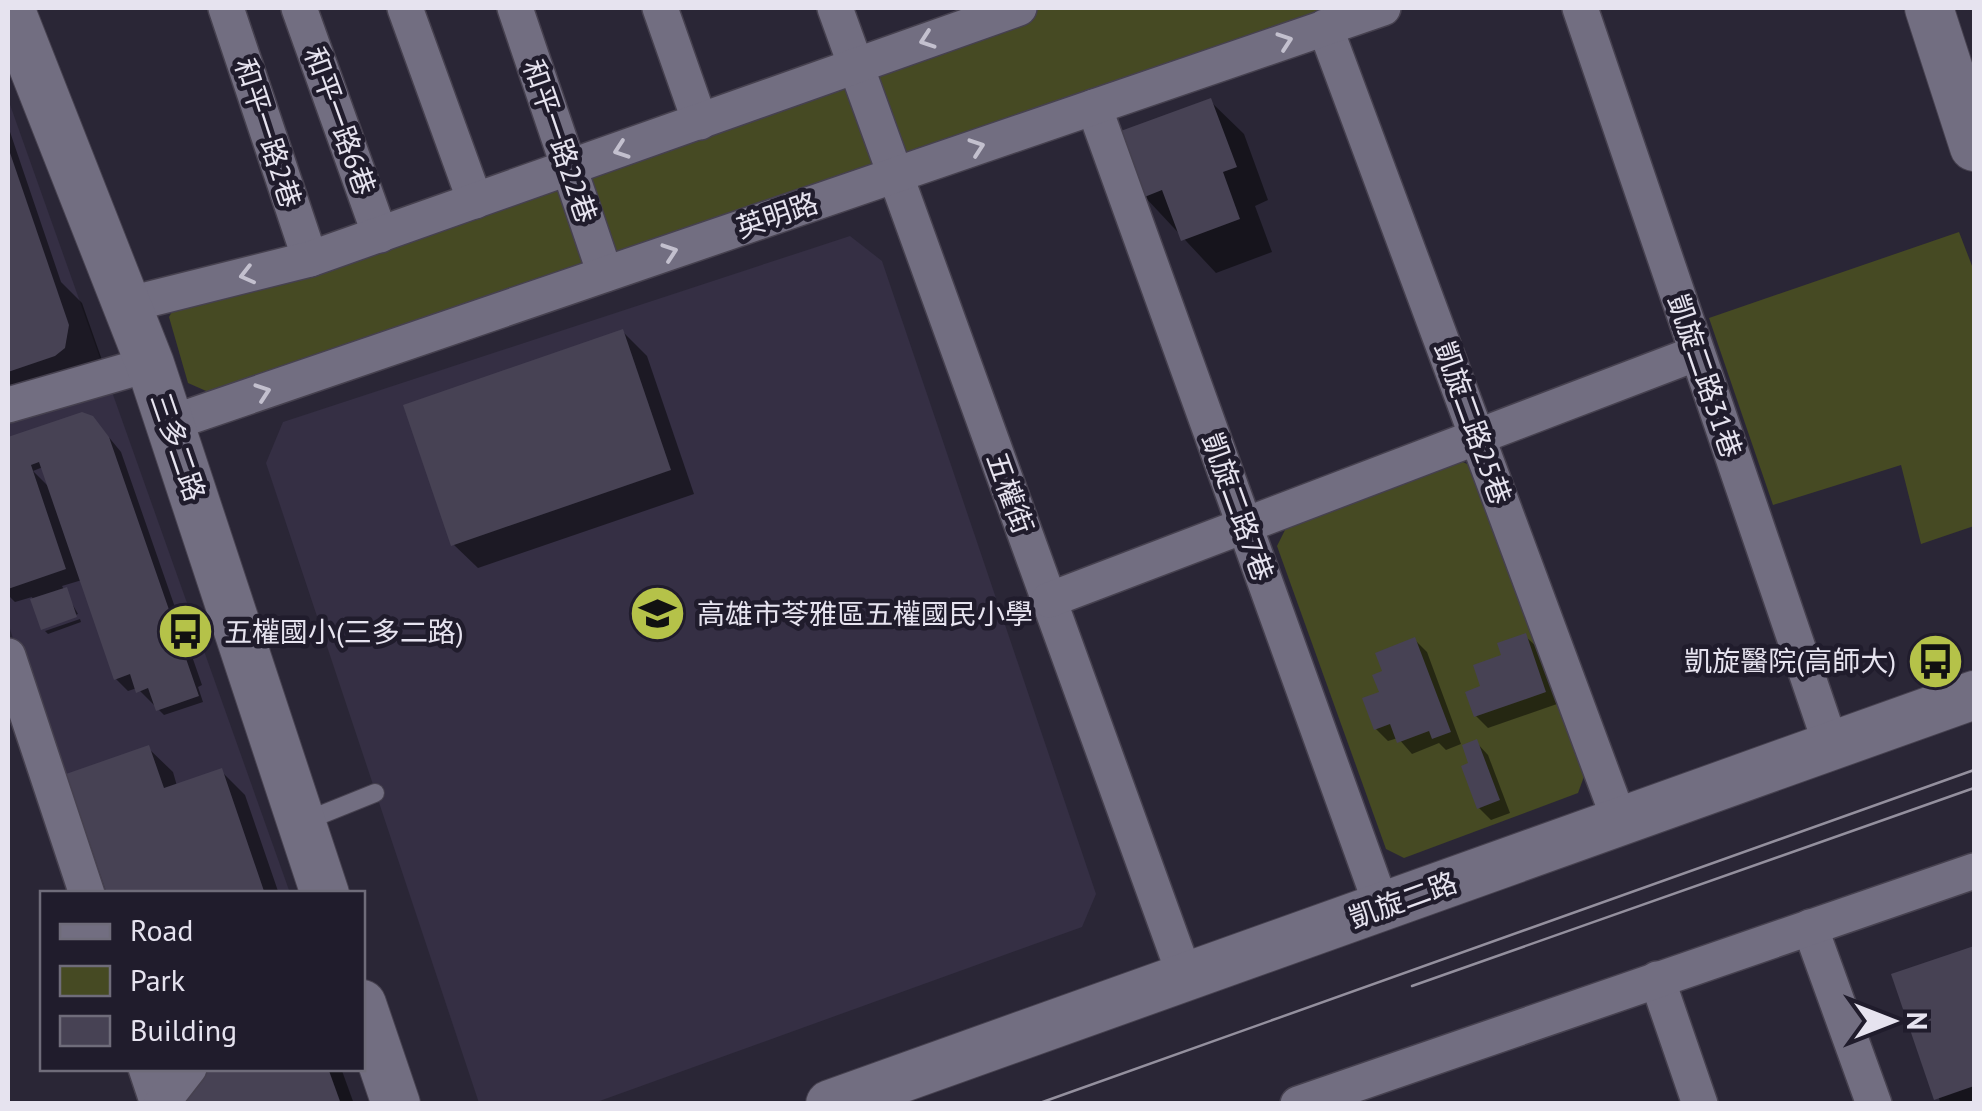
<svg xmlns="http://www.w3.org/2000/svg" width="1982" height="1111" font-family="'PT Sans','Noto Sans TC',sans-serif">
	<rect width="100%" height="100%" fill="#2a2636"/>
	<g fill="#352f44">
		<path d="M8,99L290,893H96L8,623Z"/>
		<path d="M850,236L882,261L1096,894L1082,927L594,1103H479L266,463L283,422Z"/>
	</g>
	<g fill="#464a23">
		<path d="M1020,8H1337L213,394L188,383L169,317L179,299Z"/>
		<path d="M1959,232L1974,271V526L1921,544L1901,465L1773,505L1709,318Z"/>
		<path d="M1457,459L1475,468L1586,771L1578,793L1404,858L1386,849L1277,546L1287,526Z"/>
	</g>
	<g fill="#0007" fill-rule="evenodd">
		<path d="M1210,101L1244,134L1268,200L1255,206L1272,252L1216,273L1144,196Z"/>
		<path d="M8,126L61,282L82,303L102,360L8,416Z"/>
		<path d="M623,332L647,356L694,494L478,568L453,544Z"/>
		<path d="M82,415L98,424L121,452L202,685L198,687L203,702L164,715L137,688L128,691L116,679L82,580L62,586L78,614L42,627L32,597L15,602L8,595V440ZM43,467L50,488L33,471Z"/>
		<path d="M80,619L81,622L48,634L45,631Z"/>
		<path d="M1525,636L1538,648L1557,704L1488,728L1476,716L1483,688Z"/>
		<path d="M1415,640L1427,652L1461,744L1446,750L1439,743L1412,754L1398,738L1388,741L1376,729L1385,673Z"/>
		<path d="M1476,742L1488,755L1510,813L1491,820L1479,808L1472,764Z"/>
		<path d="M148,748L173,772L177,786L221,771L245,795L279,894H110Z"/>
		<path d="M1974,949V1104H1941L1894,976Z"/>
		<path d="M210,1068H341L354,1104H177Z"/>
	</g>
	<g fill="#474254">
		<path d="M1211,98L1237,167L1223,172L1240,219L1181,241L1162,190L1142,198L1118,132Z"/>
		<path d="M8,147L69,325L65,348L55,356L8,372Z"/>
		<path d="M623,329L671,470L451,546L403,405Z"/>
		<path d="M82,412L93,416L109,437L199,696L156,711L148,688L136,693L130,674L114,680L39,462L31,465L66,569L8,589V437Z"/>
		<path d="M67,587L77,617L41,630L30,599Z"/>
		<path d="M1526,633L1546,692L1474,717L1465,692L1480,686L1473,665L1501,655L1497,643Z"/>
		<path d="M1415,637L1451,732L1432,739L1429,731L1397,743L1390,724L1374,730L1362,698L1379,692L1372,675L1382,671L1375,653Z"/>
		<path d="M1477,739L1500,800L1477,809L1461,766L1468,763L1462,745Z"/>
		<path d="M149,745L164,788L222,768L265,894H107L66,774Z"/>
		<path d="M1974,946V1086L1934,1100L1891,974Z"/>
		<path d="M207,1068H328L341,1104H174Z"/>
	</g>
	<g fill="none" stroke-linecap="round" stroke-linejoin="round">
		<defs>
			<path id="lane" d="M303,822L375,793"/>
			<g id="street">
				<path d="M226,8L310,259"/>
				<path d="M299,8L380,235"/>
				<path d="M405,8L475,201"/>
				<path d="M515,8L605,274"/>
				<path d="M660,8L700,122"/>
				<path d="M835,8L1186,979"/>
				<path d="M1580,8L1831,745"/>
				<path d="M1325,27L1619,819"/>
				<path d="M1094,107L1382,907"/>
				<path d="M126,305L310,259L1019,8"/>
				<path d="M8,405L150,364"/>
				<path d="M171,423L1383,8"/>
				<path d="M1049,600L1697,353"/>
				<path d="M8,656L87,894"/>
				<path d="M1810,927L1874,1104"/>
				<path d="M1657,979L1700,1104"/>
				<path d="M146,1068L158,1104"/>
				<path d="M161,1104L189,1068"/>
				<path d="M1298,1104L1974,871"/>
			</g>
			<g id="secondary">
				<path d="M10,8L150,364L325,894"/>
				<path d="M1929,8L1974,147"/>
				<path d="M362,1004L396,1104"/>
				<path d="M830,1104L1974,695"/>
			</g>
		</defs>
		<use href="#lane" stroke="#46414f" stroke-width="20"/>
		<use href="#street" stroke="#46414f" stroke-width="38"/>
		<use href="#secondary" stroke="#46414f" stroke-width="50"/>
		<use href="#lane" stroke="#726e81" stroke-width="18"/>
		<use href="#street" stroke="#726e81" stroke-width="35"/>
		<use href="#secondary" stroke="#726e81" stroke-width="48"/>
		<g stroke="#94909e" stroke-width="2.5">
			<path d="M1412,986L1974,788"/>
			<path d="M1037,1104L1974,770"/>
		</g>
	</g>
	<defs><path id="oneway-chevron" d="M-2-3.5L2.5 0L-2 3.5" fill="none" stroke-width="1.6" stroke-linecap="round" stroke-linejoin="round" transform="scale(2.5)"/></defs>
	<g stroke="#c3c0ce">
		<use href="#oneway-chevron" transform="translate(927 40) rotate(161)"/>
		<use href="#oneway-chevron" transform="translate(1285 41) rotate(-19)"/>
		<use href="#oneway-chevron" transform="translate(977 147) rotate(-19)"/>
		<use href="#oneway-chevron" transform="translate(621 150) rotate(161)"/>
		<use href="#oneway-chevron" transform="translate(670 252) rotate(-19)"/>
		<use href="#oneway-chevron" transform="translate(247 275) rotate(166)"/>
		<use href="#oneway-chevron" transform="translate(263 392) rotate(-19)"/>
	</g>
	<defs>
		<symbol id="school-disc" viewBox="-11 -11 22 22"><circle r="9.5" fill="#b5c249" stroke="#201c2c"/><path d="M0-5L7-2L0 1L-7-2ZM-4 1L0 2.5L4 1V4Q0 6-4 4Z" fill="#111"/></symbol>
		<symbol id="bus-disc" viewBox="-11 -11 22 22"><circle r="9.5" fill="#b5c249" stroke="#201c2c"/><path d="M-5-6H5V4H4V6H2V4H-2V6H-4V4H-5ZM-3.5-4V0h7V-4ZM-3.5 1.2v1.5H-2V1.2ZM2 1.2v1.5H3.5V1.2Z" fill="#111"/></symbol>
	</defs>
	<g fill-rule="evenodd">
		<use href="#school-disc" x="626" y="582" width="63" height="63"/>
		<use href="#bus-disc" x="154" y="600" width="63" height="63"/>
		<use href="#bus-disc" x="1904" y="630" width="63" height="63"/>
	</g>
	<g text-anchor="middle" stroke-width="9" stroke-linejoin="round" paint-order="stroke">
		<g font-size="28" fill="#e6e3ef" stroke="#201c2c">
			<text transform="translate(340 121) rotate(70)" y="10">和平一路6巷</text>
			<text transform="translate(268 133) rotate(72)" y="10">和平一路2巷</text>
			<text transform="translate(560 141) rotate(71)" y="10">和平一路22巷</text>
			<text transform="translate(777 215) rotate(-19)" y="10">英明路</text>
			<text transform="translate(1705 376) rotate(71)" y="10">凱旋二路31巷</text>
			<text transform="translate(1473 423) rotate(70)" y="10">凱旋二路25巷</text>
			<text transform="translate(178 447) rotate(71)" y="10">三多二路</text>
			<text transform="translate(1010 493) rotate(70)" y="10">五權街</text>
			<text transform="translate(1238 507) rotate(70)" y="10">凱旋二路7巷</text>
			<text transform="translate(1403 900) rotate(-20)" y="10">凱旋二路</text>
		</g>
		<g font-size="28" fill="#e6e3ef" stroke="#201c2c" text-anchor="start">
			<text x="697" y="624">高雄市苓雅區五權國民小學</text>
			<text x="224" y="642">五權國小(三多二路)</text>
			<text x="1896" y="671" text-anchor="end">凱旋醫院(高師大)</text>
		</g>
	</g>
	<rect width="1982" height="1111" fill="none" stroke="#e6e3ef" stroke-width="20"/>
	<rect x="40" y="891" width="325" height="180" fill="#201c2c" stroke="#6f6c7a" stroke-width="2.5"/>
	<rect x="60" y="924" width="50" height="15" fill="#726e81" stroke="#6f6c7a" stroke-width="2.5"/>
	<text x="130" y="941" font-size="30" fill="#e6e3ef">Road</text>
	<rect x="60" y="966" width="50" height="30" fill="#464a23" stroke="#6f6c7a" stroke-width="2.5"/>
	<text x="130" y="991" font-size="30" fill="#e6e3ef">Park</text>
	<rect x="60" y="1016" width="50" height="30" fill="#474254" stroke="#6f6c7a" stroke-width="2.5"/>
	<text x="130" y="1041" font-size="30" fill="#e6e3ef">Building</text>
	<g transform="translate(1892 1021) rotate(90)" stroke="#201c2c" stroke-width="8" paint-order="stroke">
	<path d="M0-8L18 38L0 25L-18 38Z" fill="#e6e3ef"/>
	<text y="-15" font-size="28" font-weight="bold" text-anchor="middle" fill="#e6e3ef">N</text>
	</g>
</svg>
